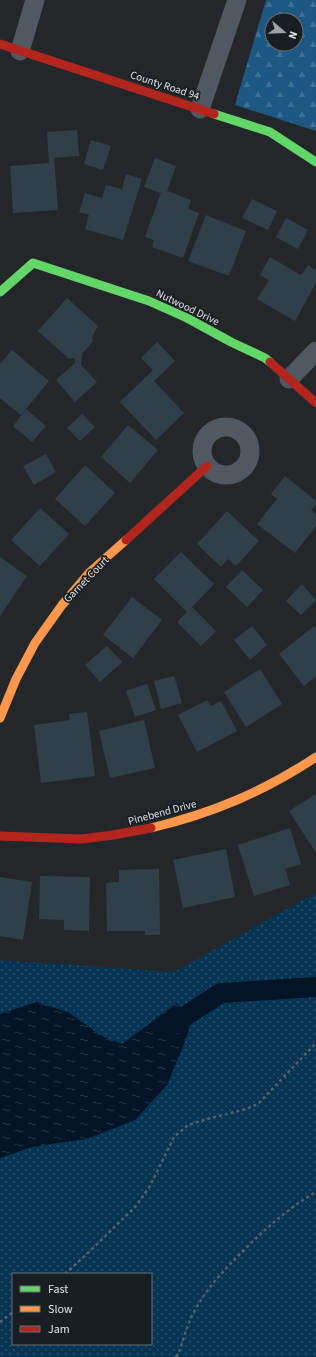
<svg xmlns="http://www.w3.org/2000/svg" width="316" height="1357" font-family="'Source Sans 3',sans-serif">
	<defs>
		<pattern id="grass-dots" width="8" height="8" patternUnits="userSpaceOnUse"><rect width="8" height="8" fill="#053553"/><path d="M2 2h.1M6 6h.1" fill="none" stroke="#29526c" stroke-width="1.8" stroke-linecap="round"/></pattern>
		<pattern id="forest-firs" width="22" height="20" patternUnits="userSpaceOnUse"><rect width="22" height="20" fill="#1d5882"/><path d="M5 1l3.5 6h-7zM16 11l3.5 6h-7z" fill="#3e7094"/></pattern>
		<pattern id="water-ripples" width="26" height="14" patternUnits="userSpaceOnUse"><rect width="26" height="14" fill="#031426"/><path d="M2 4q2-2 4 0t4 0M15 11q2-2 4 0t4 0" fill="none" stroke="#273646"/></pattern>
	</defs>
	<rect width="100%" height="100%" fill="#24272a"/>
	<path fill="url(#grass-dots)" fill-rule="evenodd" d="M316,893V1357H0V960L174,972ZM13,1274H151V1344H13Z"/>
	<path fill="url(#forest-firs)" fill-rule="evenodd" d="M266,0H316V131L235,105ZM272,20H296V44H272Z"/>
	<path fill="url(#water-ripples)" d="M36,1002L68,1012L100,1035L122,1044L177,1003L192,1021L183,1047L167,1085L135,1120L87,1139L32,1147L0,1158V1014Z"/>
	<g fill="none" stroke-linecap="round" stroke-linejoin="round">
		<path stroke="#031426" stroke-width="20" d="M165,1029L221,993L316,987"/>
	</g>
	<g fill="#304049">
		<path d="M77,130L79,156L54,158L58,210L13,213L10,166L49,163L47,132Z"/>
		<path d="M91,140L111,146L103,170L84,164Z"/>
		<path d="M155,158L176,166L167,191L191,200L188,209L199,213L183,258L152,247L154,240L145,237L161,193L144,187Z"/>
		<path d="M126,174L142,179L123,240L85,229L89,215L79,212L85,193L102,198L106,185L122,189Z"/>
		<path d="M252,199L277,211L268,230L242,218Z"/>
		<path d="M206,215L246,231L229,276L188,261Z"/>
		<path d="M286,218L308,230L298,249L276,237Z"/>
		<path d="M270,257L301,275L308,265L316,270V283L295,321L257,299L269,280L260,275Z"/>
		<path d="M67,298L98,326L92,337L93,341L82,354L81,365L97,382L75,402L56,380L75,363V358L69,359L38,331Z"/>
		<path d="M157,342L175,361L154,381L184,413L156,440L120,402L153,370L141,358Z"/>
		<path d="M12,350L49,381L21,415L0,398V364Z"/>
		<path d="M26,409L46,426L32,442L13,426Z"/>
		<path d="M82,414L95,427L80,441L67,428Z"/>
		<path d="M128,425L158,450L130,483L101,457Z"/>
		<path d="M46,454L56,472L34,485L23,466Z"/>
		<path d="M85,465L115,493L85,526L55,499Z"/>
		<path d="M285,476L316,501V505L311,510L316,514V526L295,553L257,524L277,499L271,494Z"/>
		<path d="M40,508L69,534L40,566L11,540Z"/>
		<path d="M227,511L259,541L236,566L228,559L221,567L197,544Z"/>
		<path d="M181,552L214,584L192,607L216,631L201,646L177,622L187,612L154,579Z"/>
		<path d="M0,557L27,576L0,616Z"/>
		<path d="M242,570L263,590L247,607L226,587Z"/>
		<path d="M302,584L316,600L301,615L286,601Z"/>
		<path d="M132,597L162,620L133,658L103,635Z"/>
		<path d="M252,626L267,645L250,660L234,640Z"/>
		<path d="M314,626L316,628V676L304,686L279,654Z"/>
		<path d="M107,646L122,662L100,682L85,665Z"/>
		<path d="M260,669L282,704L246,727L224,692Z"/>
		<path d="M174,676L182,703L161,709L154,681Z"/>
		<path d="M147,684L156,710L135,717L126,691Z"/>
		<path d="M207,700L211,706L221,701L237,731L197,752L178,715Z"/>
		<path d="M87,712L95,776L41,783L34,725L70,720L69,714Z"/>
		<path d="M144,720L155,768L110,778L99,731Z"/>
		<path d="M316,794V853L289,811Z"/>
		<path d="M290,828L301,864L285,869L290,885L254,896L238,845Z"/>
		<path d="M226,849L235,897L183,908L173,860Z"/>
		<path d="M159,869L160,935H145V931H107L106,883L119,882V870Z"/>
		<path d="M40,876L90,877L89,931L64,930V920L39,919Z"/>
		<path d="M0,877L32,882L23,940L0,936Z"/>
	</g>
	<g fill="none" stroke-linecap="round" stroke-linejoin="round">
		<g stroke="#5a6166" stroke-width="2.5" stroke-dasharray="3 3" stroke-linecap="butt">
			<path d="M65,1274L87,1254L136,1206L150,1186L174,1137L188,1125L207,1119L246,1109L258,1104L316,1043"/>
			<path d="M0,1322L13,1312"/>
			<path d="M176,1357L179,1352C184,1339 187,1324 194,1312C206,1289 224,1270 242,1252C266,1228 287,1209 316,1192"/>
		</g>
		<g stroke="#505961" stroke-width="19">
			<path d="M20,51L35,0"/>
			<path d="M200,109L237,0"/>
			<path d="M289,379L316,351"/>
			<circle cx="226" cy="451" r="24"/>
		</g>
		<g stroke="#63d668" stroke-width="9">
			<path d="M214,114L270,132L316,162"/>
			<path d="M0,292L33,263L149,301L187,318L231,342L265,358L270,362"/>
		</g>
		<g stroke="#ff974d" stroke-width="9">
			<path d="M0,718L16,679L35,643L62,605L90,572L126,540"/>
			<path d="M151,828C213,813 263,792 316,757"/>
		</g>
		<g stroke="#b3261e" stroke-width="9">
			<path d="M0,44L214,114"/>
			<path d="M270,362L316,403"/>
			<path d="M126,540L207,466"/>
			<path d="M0,836L82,839L113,835L151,828"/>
		</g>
	</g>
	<g text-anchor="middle" stroke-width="3.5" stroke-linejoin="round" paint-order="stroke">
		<g font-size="11" fill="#e1e5e8" stroke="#191e22">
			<text transform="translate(165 85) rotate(18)" y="4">County Road 94</text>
			<text transform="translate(188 307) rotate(26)" y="4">Nutwood Drive</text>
			<text transform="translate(86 579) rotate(-46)" y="4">Garnet Court</text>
			<text transform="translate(162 812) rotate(-15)" y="4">Pinebend Drive</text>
		</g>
	</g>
	<rect x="12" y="1273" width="140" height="72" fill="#191e22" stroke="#696e71"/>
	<rect x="20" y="1286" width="20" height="6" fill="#63d668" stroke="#696e71"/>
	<text x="48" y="1293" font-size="12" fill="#e1e5e8">Fast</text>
	<rect x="20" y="1306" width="20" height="6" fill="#ff974d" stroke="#696e71"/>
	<text x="48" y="1313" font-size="12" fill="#e1e5e8">Slow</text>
	<rect x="20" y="1326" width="20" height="6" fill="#b3261e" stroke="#696e71"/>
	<text x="48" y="1333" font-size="12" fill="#e1e5e8">Jam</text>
	<g transform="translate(284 32) rotate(109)"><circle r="19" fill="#191e22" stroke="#696e71"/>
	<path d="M0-3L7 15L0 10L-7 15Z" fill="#9fa2a6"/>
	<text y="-6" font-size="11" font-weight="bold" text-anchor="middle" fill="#e1e5e8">N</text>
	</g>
</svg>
